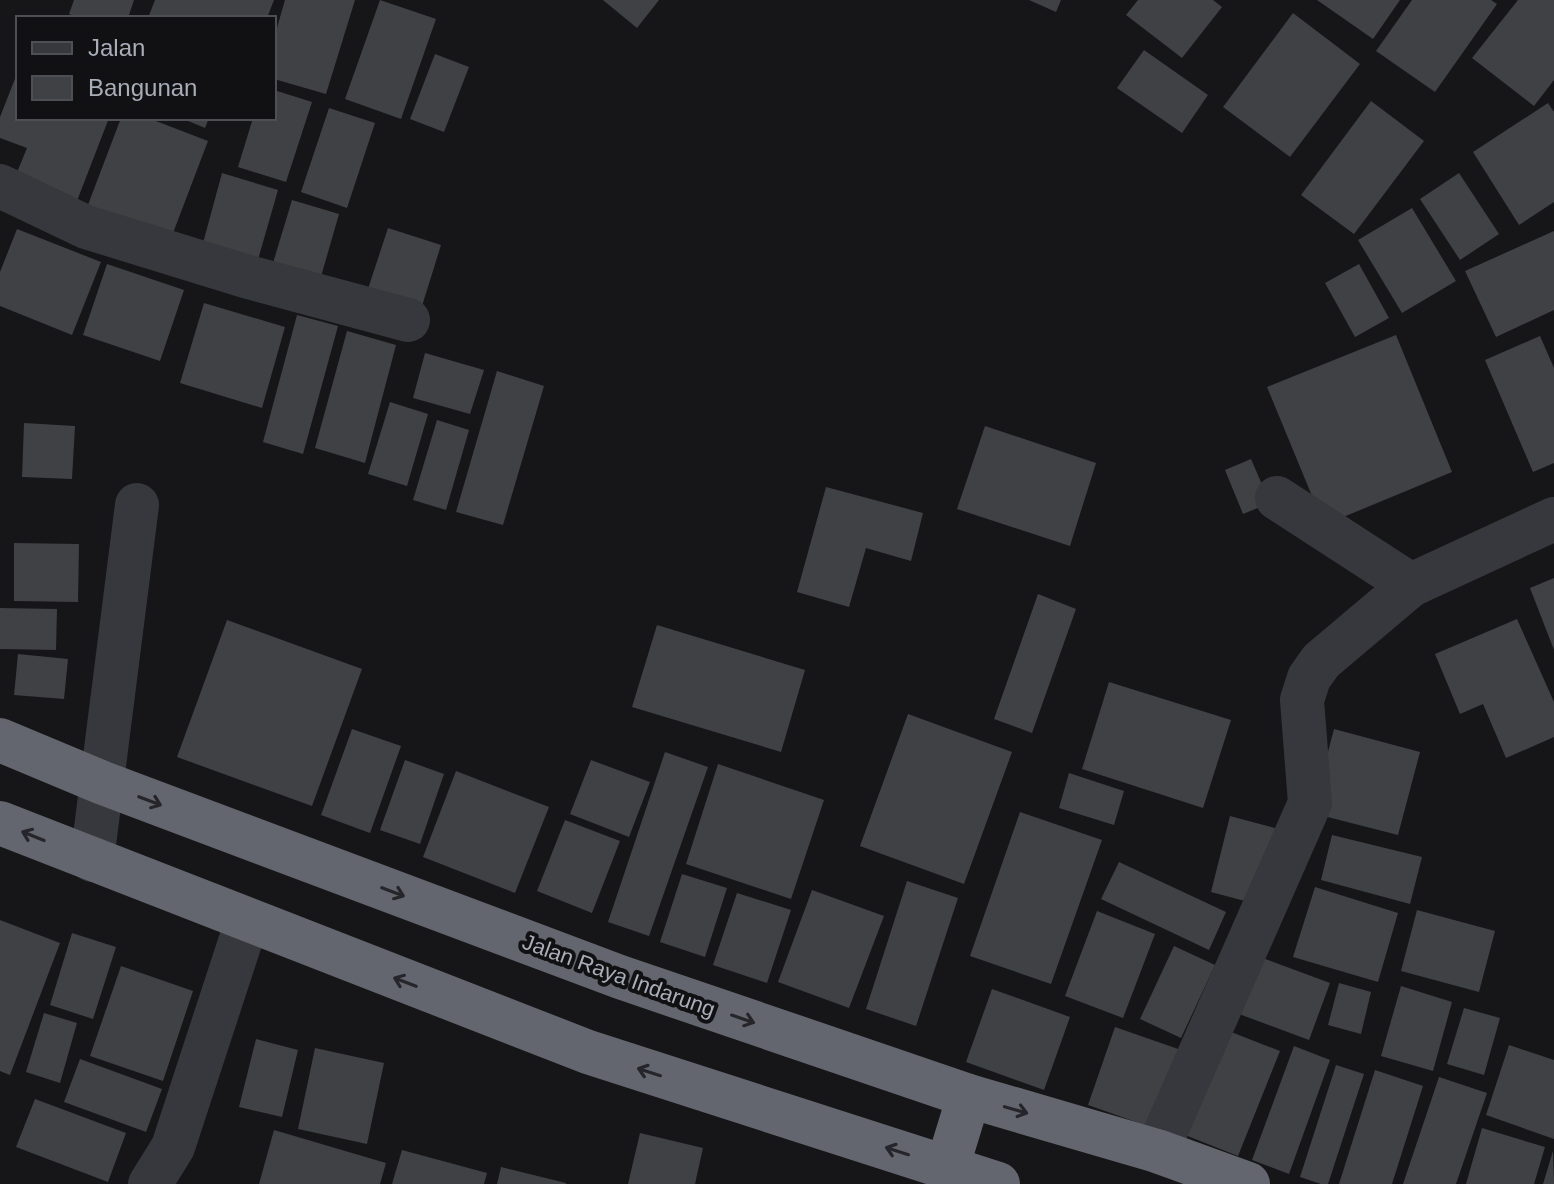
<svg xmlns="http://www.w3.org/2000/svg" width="1554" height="1184" font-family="Helvetica,sans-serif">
	<rect width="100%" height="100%" fill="#161618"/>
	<g fill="#404145">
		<path d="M74,0H134L128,18H79L69,14Z"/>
		<path d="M155,0H274L267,18H148Z"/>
		<path d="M285,0H355L326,94L274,79V38Z"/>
		<path d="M380,0L436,19L401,119L345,99Z"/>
		<path d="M603,0H659L637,28Z"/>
		<path d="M1029,0H1061L1056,12Z"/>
		<path d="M1138,0H1213L1222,7L1182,58L1126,15Z"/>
		<path d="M1317,0H1400L1373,39Z"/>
		<path d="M1412,0H1491L1497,4L1435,92L1376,51Z"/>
		<path d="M1518,0H1554V80L1534,106L1472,58Z"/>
		<path d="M1293,13L1360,64L1290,157L1223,107Z"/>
		<path d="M1144,50L1208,95L1182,133L1117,88Z"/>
		<path d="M435,54L469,67L444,132L410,119Z"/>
		<path d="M18,71V118H109L75,206L13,182L27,148L0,138V117Z"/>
		<path d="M274,90L312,102L286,182L238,167L253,118H274Z"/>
		<path d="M1371,101L1424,141L1354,234L1301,195Z"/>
		<path d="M1548,103L1554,112V202L1519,225L1473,152Z"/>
		<path d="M329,108L375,123L347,208L301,192Z"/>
		<path d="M121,118H148L208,141L170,241L86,210Z"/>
		<path d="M181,118H209L205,128Z"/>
		<path d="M222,173L278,190L255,270L200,254Z"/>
		<path d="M1459,173L1499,234L1460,260L1420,199Z"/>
		<path d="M292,200L339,214L318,287L270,273Z"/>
		<path d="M1412,208L1456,281L1402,313L1358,240Z"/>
		<path d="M388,228L441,245L418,319L364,301Z"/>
		<path d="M17,229L101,262L72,335L0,306V272Z"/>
		<path d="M1554,231V310L1496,337L1465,271Z"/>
		<path d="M107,264L184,290L160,361L83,335Z"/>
		<path d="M1359,264L1389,318L1355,337L1325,283Z"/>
		<path d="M204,303L285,327L262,408L180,383Z"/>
		<path d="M297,315L338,326L303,454L263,442Z"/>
		<path d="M347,331L396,345L365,463L315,448Z"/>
		<path d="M1396,335L1452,472L1324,525L1267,387Z"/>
		<path d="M1540,336L1554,368V463L1533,472L1485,360Z"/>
		<path d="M425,353L484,370L470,414L413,398Z"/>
		<path d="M497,371L544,386L503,525L456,512Z"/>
		<path d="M390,402L428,414L407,486L368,474Z"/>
		<path d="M437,420L469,430L446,510L413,500Z"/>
		<path d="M24,423L75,426L72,479L22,477Z"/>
		<path d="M985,426L1096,463L1070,546L957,509Z"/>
		<path d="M1251,459L1270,503L1243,514L1225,470Z"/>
		<path d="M826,487L923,513L911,561L866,548L849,607L797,592Z"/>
		<path d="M14,543L79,544L78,602L14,601Z"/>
		<path d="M1554,578V650L1530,588Z"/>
		<path d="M1038,594L1076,609L1032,733L994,719Z"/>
		<path d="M0,608L57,609L56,650L0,649Z"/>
		<path d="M1517,619L1554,702V737L1506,758L1483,704L1460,714L1435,654Z"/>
		<path d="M227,620L362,669L312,806L177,757Z"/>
		<path d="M657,625L805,670L781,752L632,707Z"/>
		<path d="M18,654L68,659L64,699L14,695Z"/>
		<path d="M1109,682L1231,720L1203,808L1082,769Z"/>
		<path d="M908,714L1012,752L964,884L860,846Z"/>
		<path d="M352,729L401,746L370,833L321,815Z"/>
		<path d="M1334,729L1420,752L1398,835L1312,813Z"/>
		<path d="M665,752L708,767L649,936L608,922Z"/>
		<path d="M405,760L444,774L420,844L380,830Z"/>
		<path d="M591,760L650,782L629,837L570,814Z"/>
		<path d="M718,764L824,800L791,899L686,864Z"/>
		<path d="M456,771L549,807L515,893L423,857Z"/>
		<path d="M1069,773L1124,791L1114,825L1059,808Z"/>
		<path d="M1020,812L1102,840L1051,984L970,956Z"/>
		<path d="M1230,816L1275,828L1256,904L1211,892Z"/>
		<path d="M565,820L620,841L592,913L537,891Z"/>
		<path d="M1332,835L1422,857L1410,904L1321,880Z"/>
		<path d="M1119,862L1226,912L1209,950L1101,899Z"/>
		<path d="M682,874L727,888L705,957L660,942Z"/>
		<path d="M907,881L958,898L916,1026L866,1009Z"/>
		<path d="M1315,887L1398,913L1378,982L1293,957Z"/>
		<path d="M812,890L884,916L849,1008L778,982Z"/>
		<path d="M737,893L791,910L767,983L713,965Z"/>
		<path d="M1417,910L1495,931L1479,992L1401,971Z"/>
		<path d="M1097,911L1155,934L1123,1018L1065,996Z"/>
		<path d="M0,920L60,943L10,1075L0,1071Z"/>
		<path d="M72,933L116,947L93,1019L50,1005Z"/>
		<path d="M1174,946L1215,965L1181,1038L1140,1019Z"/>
		<path d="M1260,957L1330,983L1309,1040L1239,1014Z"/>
		<path d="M121,966L193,991L163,1081L90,1056Z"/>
		<path d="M1339,983L1371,992L1361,1034L1328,1025Z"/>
		<path d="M1401,986L1452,1002L1433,1071L1381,1056Z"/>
		<path d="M992,989L1070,1017L1044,1090L966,1062Z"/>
		<path d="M1464,1008L1500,1018L1484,1075L1447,1064Z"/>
		<path d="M44,1013L77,1023L60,1083L26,1072Z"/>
		<path d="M1115,1027L1181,1050L1153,1128L1088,1105Z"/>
		<path d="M1226,1030L1280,1051L1238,1156L1185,1135Z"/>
		<path d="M256,1039L298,1050L282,1117L239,1107Z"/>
		<path d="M1509,1045L1554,1060V1139L1486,1115Z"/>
		<path d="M1294,1046L1330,1060L1289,1174L1252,1160Z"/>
		<path d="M315,1048L384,1063L367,1144L298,1129Z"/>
		<path d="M80,1059L162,1089L146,1132L64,1102Z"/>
		<path d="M1336,1065L1364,1074L1328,1184H1321L1300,1177Z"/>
		<path d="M1375,1070L1423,1086L1392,1184H1339Z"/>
		<path d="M1439,1077L1487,1093L1456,1184H1403Z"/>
		<path d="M35,1099L126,1133L108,1182L16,1147Z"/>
		<path d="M1482,1128L1545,1147L1534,1184H1466Z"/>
		<path d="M274,1130L386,1163L380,1184H259Z"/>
		<path d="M640,1133L703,1148L695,1184H628Z"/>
		<path d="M402,1150L487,1173L484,1184H392Z"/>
		<path d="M1553,1151L1554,1184H1543Z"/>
		<path d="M501,1167L566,1183V1184H497Z"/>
	</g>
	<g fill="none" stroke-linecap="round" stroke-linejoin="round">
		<g stroke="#37383d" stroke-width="44">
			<path d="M0,186L86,227L245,276L408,320"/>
			<path d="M1277,498L1411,585L1554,519"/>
			<path d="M92,860L137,505"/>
			<path d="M1157,1151L1310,803L1302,700L1309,678L1321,661L1411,585"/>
			<path d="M150,1184L173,1147L247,921"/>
		</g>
		<g stroke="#63666e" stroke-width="44">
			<path d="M0,740L103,783L620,977L969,1096L1157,1151L1248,1184"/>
			<path d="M0,823L588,1052L998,1184"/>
			<path d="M947,1168L969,1096"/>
		</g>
	</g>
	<defs><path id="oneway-shaft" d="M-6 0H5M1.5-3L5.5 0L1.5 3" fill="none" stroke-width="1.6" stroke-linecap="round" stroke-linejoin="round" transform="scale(2)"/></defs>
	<g stroke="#26262a">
		<use href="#oneway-shaft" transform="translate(150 801) rotate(21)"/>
		<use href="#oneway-shaft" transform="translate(33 836) rotate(-158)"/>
		<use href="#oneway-shaft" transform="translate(393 892) rotate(21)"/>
		<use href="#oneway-shaft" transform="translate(405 982) rotate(-159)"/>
		<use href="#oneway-shaft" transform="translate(743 1019) rotate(19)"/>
		<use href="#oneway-shaft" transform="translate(649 1072) rotate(-162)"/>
		<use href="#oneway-shaft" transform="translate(1016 1110) rotate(16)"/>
		<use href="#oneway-shaft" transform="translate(897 1151) rotate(-162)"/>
	</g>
	<g text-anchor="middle" stroke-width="8" stroke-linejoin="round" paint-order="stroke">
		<g font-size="22" fill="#a8adb8" stroke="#111113">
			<text transform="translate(619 975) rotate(20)" y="8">Jalan Raya Indarung</text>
		</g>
	</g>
	<rect x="16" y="16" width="260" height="104" fill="#111113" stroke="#4d4f55" stroke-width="2"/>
	<rect x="32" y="42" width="40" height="12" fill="#37383d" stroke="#4d4f55" stroke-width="2"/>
	<text x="88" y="56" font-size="24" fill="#a8adb8">Jalan</text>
	<rect x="32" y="76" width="40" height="24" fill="#404145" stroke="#4d4f55" stroke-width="2"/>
	<text x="88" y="96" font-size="24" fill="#a8adb8">Bangunan</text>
</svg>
